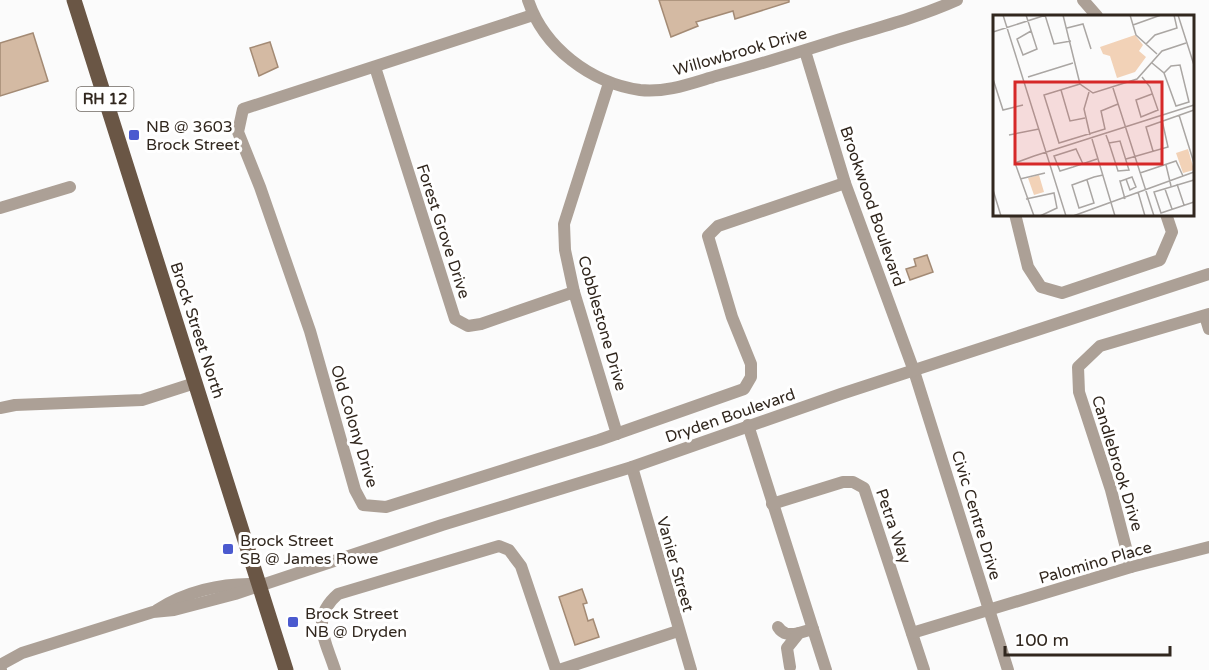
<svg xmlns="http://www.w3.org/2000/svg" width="1209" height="670" font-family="'Varela Round',sans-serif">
	<rect width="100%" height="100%" fill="#fbfbfb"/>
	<g fill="#d4baa3" stroke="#a38a74" stroke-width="1.5">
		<path d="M659,0H789V2L735,19L733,11L696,22L698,26L671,37Z"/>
		<path d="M33,33L48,81L0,96V43Z"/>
		<path d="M270,42L278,67L259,76L250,48Z"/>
		<path d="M927,255L933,272L910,280L906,269L916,266L914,259Z"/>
		<path d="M582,589L587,603L583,604L588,621L593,619L599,637L575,645L559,597Z"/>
	</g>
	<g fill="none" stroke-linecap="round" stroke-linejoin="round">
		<g stroke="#aca096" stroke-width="12">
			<path d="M528,0C544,48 591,83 640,90C666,93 692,83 716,76C755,66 793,54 831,42C873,29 917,18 957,0"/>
			<path d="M1083,0L1097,16"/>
			<path d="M533,15L243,109L238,132L260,187L310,331L355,490L363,505L386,507L599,440L744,389L751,377V364L732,317L708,236L718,226L845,183"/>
			<path d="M805,51L845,183L914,371L1008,670"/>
			<path d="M375,67L455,319L468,326L481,324L574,292"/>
			<path d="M609,83L564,224L565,250L574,292L617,434"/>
			<path d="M0,208L70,187"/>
			<path d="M1015,214L1028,267L1041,287L1062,293L1160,260L1172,232L1166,214"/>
			<path d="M1205,316L1209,329"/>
			<path d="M0,408L15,405L142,400L195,383"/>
			<path d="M748,425L826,670"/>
			<path d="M632,467L691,670"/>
			<path d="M772,504L843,482H853L864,488L924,670"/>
			<path d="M1131,567L1111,490L1079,392L1078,367L1100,346L1209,314"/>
			<path d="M157,610C185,592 221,583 254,584"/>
			<path d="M778,627C783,635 790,635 799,633"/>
			<path d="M912,633L1131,567L1209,547"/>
			<path d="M790,667L787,648L799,633L813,629"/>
			<path d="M1,670L0,665L22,653L153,612L174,610L235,594L442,525L632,467L841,394L1209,274"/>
			<path d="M335,670C325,639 310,618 338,594L499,546L509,550L521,566L556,670"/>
			<path d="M559,670L678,631"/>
		</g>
		<path stroke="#6a5645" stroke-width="15" d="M74,0L286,670"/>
	</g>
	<g fill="#4b5acf" stroke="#fff" stroke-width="2">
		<rect x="128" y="129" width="12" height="12" rx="3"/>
		<rect x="222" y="543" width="12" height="12" rx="3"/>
		<rect x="287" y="616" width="12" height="12" rx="3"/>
	</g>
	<g text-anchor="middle" stroke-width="6" stroke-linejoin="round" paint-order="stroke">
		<rect fill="#fff" stroke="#6f6862" stroke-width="1.5" x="76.5" y="87" width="57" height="24" rx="4.5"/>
		<g font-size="15" font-weight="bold" fill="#31271e">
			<text x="105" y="104">RH 12</text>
		</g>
		<g font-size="16" fill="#31271e" stroke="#fff">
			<text transform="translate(740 51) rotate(-16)" y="6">Willowbrook Drive</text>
			<text transform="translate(873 206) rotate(71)" y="6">Brookwood Boulevard</text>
			<text transform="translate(444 231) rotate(72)" y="6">Forest Grove Drive</text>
			<text transform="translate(603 323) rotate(74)" y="6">Cobblestone Drive</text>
			<text transform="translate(198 330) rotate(72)" y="6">Brock Street North</text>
			<text transform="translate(730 415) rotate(-19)" y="6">Dryden Boulevard</text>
			<text transform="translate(355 426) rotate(73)" y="6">Old Colony Drive</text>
			<text transform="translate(1118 463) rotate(73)" y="6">Candlebrook Drive</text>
			<text transform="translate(977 515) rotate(73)" y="6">Civic Centre Drive</text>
			<text transform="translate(894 526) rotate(71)" y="6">Petra Way</text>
			<text transform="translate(1095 562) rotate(-16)" y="6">Palomino Place</text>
			<text transform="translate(676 564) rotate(74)" y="6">Vanier Street</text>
		</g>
		<g font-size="16" fill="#31271e" stroke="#fff" text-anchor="start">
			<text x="146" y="132">NB @ 3603<tspan x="146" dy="18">Brock Street</tspan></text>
			<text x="240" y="546">Brock Street<tspan x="240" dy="18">SB @ James Rowe</tspan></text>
			<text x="305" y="619">Brock Street<tspan x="305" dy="18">NB @ Dryden</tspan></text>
		</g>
	</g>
	<g transform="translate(993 15)">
		<rect width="201" height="201" fill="#fbfbfb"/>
		<path d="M142,20L150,30L146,36L153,42L142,57L124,63L117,41L110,39L107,32ZM195,134L201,155L190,158L183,138ZM46,160L51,177L41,180L35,163Z" fill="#f2d2b7"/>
		<path fill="none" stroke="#aaa6a3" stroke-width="1.5" d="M10,0L73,201M33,0L44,34L30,40L24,24L38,16M52,0L61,29L78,26M70,0L87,69L100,78L144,64L169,36L193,28M137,0L143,20L164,39M185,0L201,50M140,10L168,0M74,13L90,9L98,34M0,17L53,0M153,29L162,20L184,13L181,0M159,48L171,58L183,91L196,87L187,50L178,51L171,58M35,62L80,48M149,62L157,72L165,95L148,102L143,85L159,79M0,64L10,95L30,90M87,69L51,80L66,128L112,114L108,96L125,89M120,73L161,201M68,75L77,106L92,103M96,77L91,94L97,120M186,100L201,148M16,120L46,114M113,120L116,128L125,156L136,155L127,126L116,128M99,124L122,201M160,136L153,112L201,95M41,141L201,90M41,141L22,148L41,201M133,144L175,132L169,105M90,149L83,134L61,141L67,156L80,152L104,144M173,150L178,171M147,158L183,146L190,161M27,164L52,158M94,165L101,188L86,193L79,170L101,162L110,160M201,165L161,177L168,198L201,187M184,169L191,190M172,174L179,194M0,175L8,201M145,177L152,201M33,184L61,178L64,193L47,201M132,184L127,166H128L139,162L143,172L137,175L133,164M80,201L201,157"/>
		<path fill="#d62828" fill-opacity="0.15" stroke="#d62828" stroke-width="3" d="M22,67H169V149H22Z"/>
		<rect width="201" height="201" fill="none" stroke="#31271e" stroke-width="3"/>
	</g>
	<path d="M1005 646v9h165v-9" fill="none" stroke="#31271e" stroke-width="3"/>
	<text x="1014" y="646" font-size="18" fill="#31271e" stroke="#ffffff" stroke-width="4.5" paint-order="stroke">100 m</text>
</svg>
